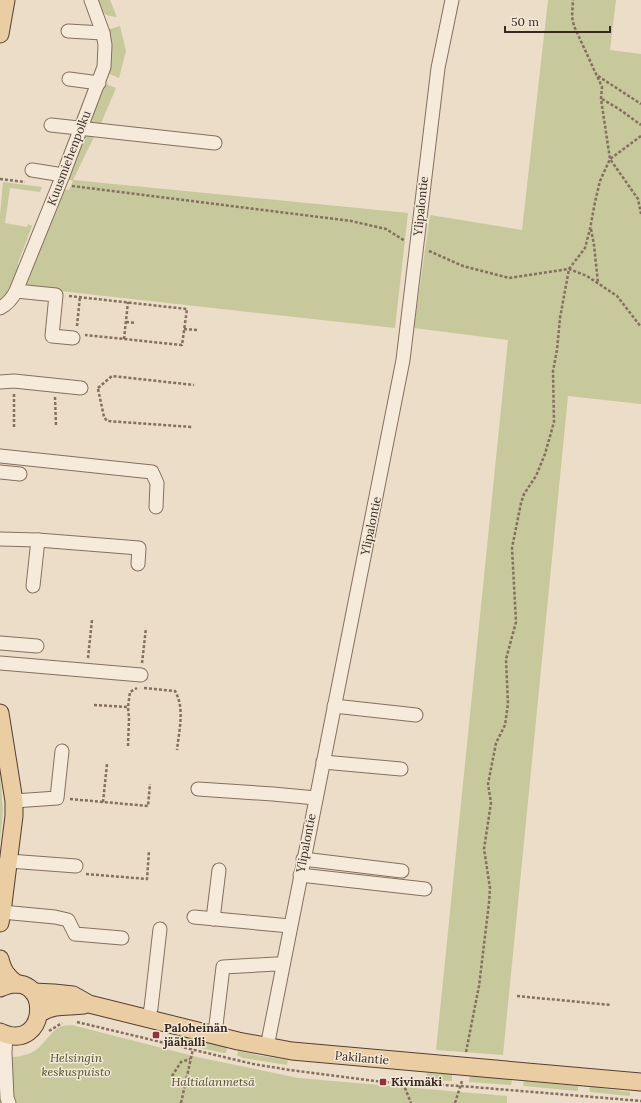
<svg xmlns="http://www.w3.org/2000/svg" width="641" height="1103" font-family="Lora,serif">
	<rect width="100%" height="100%" fill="#ebddc8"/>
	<g fill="#c7c89c">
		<path d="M98,0H110L117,17C102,15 103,14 98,0Z"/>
		<path d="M548,0H616L610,50L641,54V404L568,396L503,1055L436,1050L508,340L414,328L430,215L522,230Z"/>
		<path d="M120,26L126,51L119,78L110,74L107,72V30Z"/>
		<path d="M104,83L116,88L100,126L89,124Z"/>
		<path d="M84,134L94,137L73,180L408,213L395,328L33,288L25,283L63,189L69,190L73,181L68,179Z"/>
		<path d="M3,182L42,187L40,192L10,188L5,223L27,227L28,224L32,226L18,263V271L7,295L0,299V215Z"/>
		<path d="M0,772L3,811L0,842Z"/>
		<path d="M72,1025L197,1057L298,1078L507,1096V1103H0V1059C10,1057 22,1057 31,1053C44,1047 49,1031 62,1026C65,1025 69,1026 72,1025Z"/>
		<path d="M166,1036L185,1037L227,1047L226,1053H223L165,1040Z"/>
		<path d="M238,1051L257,1055L288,1060L287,1065L243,1058L237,1055Z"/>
		<path d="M427,1073L452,1074V1081L426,1080Z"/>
		<path d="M470,1075L509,1079L512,1080L511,1085L469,1082Z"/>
		<path d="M524,1081L578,1086V1090L577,1091L524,1086L523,1085Z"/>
		<path d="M592,1087L630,1092V1096L590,1092L589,1088Z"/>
	</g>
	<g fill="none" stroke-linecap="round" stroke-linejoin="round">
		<defs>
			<g id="minor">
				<path d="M68,31L103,33"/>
				<path d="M69,79L99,83"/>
				<path d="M51,125L215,143"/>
				<path d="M32,170L63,175"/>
				<path d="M16,291L56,295L52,336L73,338"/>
				<path d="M0,308C8,304 12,299 16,291L63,175L104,67L105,45L103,33L91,0"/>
				<path d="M0,382L14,381L81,388"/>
				<path d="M0,456L152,472L157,483L156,507"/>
				<path d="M0,472L20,474"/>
				<path d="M0,539L38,540L139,548L138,564"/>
				<path d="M33,586L38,540"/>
				<path d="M0,643L37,646"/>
				<path d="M0,663L141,675"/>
				<path d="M334,706L416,715"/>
				<path d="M323,762L401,769"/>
				<path d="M198,789L273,794L316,798"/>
				<path d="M14,801L57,798L62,751"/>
				<path d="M303,859L402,871"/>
				<path d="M9,861L76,866"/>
				<path d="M300,875L425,889"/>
				<path d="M2,912L55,917L68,920L75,934L122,938"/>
				<path d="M194,917L290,926"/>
				<path d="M213,919L219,870"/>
				<path d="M148,1018L151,1008L160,929"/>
				<path d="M6,1035L5,1053L7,1098L9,1103"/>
				<path d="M213,1035L216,1025L223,967L276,964L282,965"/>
				<path d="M267,1047L403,360L438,68L452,0"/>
			</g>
			<g id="major">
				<path d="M0,34L6,0"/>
				<path d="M0,713L14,801V816L2,912L0,923"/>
				<path d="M0,959C3,971 7,977 17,984"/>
				<path d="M0,988C53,964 50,1056 0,1032"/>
				<path d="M33,992L54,993L73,995L89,1004L238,1041L292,1051L641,1082"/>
				<path d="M40,1013C55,1004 67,1007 84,1005"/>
			</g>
		</defs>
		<use href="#minor" stroke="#856f5e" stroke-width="15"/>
		<use href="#major" stroke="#543e32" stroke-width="19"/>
		<g stroke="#856f5e" stroke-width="2.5" stroke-dasharray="3 2" stroke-linecap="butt">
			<path d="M598,76L641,104"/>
			<path d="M602,99L619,109L641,125"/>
			<path d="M641,136L610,159L638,199L641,214"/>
			<path d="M0,179L25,182"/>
			<path d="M72,186L351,221L386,229L405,241"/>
			<path d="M591,229L594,245L598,283"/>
			<path d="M429,251L463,266L509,278L569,269L587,276L617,296L641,327"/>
			<path d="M69,296L187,309L182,345L85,335"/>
			<path d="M126,322L136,323"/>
			<path d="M77,326L80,296"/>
			<path d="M184,329L197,330"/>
			<path d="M124,339L128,302"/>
			<path d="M98,388L112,376L194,385"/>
			<path d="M98,389L104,417L107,421L192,427"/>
			<path d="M55,397L56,426"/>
			<path d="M14,427V394"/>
			<path d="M88,658L92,620"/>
			<path d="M142,663L146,628"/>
			<path d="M144,688L175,691C185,708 179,731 177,750"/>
			<path d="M94,705L128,707"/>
			<path d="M128,746L129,718L128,707L130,692L137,688"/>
			<path d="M70,799L148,806L150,784"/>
			<path d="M103,802L107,764"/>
			<path d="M86,874L147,879L149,851"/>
			<path d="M517,996L611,1005"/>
			<path d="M77,1022L253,1064L290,1070L383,1082L461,1086L641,1101"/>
			<path d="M49,1031L62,1023"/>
			<path d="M466,1052L479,986L489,903L490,888L484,849L491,803L488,784L496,743L505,725L508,704L506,659L516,622L512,548L521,503L524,494L536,476L545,454L554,422L553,371L557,350L560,318L569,269L585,248L590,229L595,202L600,181L610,159L601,99L602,87L574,26L572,17L573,0"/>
			<path d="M172,1076L181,1062L190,1059"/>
			<path d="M403,1083L411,1103"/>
			<path d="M181,1103L193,1049"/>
			<path d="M455,1103L462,1081"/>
		</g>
		<use href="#minor" stroke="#f6ebda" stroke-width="13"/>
		<use href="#major" stroke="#eacda3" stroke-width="17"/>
	</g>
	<g fill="#8f333d" stroke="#f3e8d7" stroke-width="1.5">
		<rect x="152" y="1031" width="8" height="8" rx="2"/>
		<rect x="379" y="1078" width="8" height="8" rx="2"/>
	</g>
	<g text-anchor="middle" stroke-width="3" stroke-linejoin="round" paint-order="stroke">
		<g font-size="12" fill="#372921" stroke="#f3e8d7">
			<text transform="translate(69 158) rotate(-69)" y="4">Kuusmiehenpolku</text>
			<text transform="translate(421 206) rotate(-84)" y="4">Ylipalontie</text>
			<text transform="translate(371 526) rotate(-78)" y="4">Ylipalontie</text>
			<text transform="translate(306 843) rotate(-79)" y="4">Ylipalontie</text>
			<text transform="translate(362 1058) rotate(5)" y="4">Pakilantie</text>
		</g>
		<g font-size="12" font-weight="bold" fill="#372921" stroke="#f3e8d7" text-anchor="start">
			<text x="164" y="1032">Paloheinän<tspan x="164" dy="14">jäähalli</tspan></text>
			<text x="391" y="1086">Kivimäki</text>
		</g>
		<g font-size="12" font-style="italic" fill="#4b5229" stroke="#f3e8d7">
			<text x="76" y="1062">Helsingin<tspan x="76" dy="14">keskuspuisto</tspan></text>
			<text x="213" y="1086">Haltialanmetsä</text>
		</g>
	</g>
	<path d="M505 26v6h105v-6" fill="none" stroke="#372921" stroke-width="2"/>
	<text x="511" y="26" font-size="12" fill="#372921" stroke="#f3e8d7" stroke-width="3" paint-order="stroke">50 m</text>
</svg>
